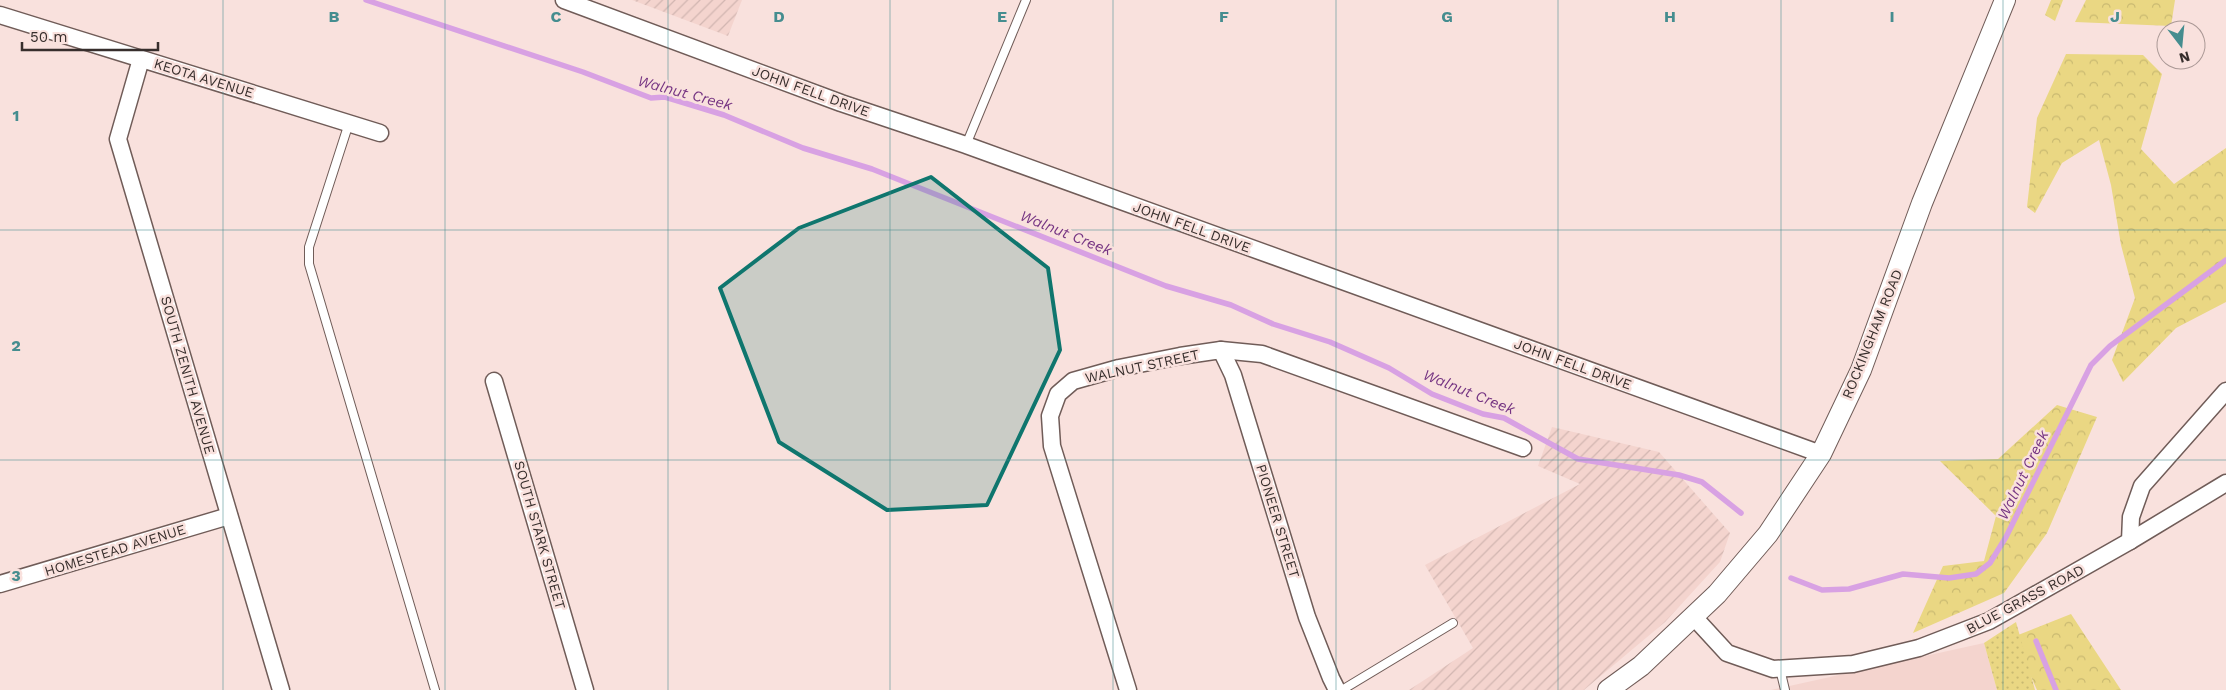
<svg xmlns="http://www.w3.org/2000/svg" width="2226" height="690" font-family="'Work Sans',sans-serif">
	<defs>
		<pattern id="industrial-furrows" width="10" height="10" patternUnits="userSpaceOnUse" patternTransform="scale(1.25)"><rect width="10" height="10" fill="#f4d4ce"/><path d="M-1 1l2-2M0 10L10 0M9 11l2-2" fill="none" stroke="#d2b6b1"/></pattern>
		<pattern id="forest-crowns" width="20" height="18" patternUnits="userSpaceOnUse" patternTransform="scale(1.25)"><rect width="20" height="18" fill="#ead783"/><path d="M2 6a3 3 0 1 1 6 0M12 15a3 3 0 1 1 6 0" fill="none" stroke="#c9b971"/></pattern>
		<pattern id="park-dots" width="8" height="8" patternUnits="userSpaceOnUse" patternTransform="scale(1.25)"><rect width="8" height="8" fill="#ead783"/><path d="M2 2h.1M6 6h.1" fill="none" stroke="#c9b971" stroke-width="1.8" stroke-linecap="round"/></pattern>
	</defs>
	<rect width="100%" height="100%" fill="#f9e1dd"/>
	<path fill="#f4d4ce" d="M1984,643L1997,690H1771Z"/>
	<g fill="url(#industrial-furrows)">
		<path d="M632,0H742L728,36Z"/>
		<path d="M1552,427L1659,452L1730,533L1720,562L1665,622L1584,690H1409L1473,648L1425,565L1580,484L1538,466Z"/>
	</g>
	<g fill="url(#forest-crowns)">
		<path d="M2051,0H2063L2055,21L2045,15Z"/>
		<path d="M2086,0H2175L2171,26L2075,22Z"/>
		<path d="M2066,54L2143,55L2162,74L2141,149L2174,184L2226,148V302L2176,328L2123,382L2112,360L2135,298L2121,245L2111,185L2099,140L2062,163L2035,213L2027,207L2037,118Z"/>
		<path d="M2057,405L2097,417L2047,533L2004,593L1913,633L1943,566L1984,561L1996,516L1940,461L1998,459Z"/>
		<path d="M2071,614L2121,690H2037L2013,637Z"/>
	</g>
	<path fill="url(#park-dots)" d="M2016,622L2035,690H1997L1984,643Z"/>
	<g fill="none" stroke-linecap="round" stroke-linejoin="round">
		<g stroke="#d8a1e3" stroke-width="5.5">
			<path d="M366,0L583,72L651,98L665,97L724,115L803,148L872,169L1166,286L1231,305L1273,324L1330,342L1389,368L1432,394L1483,414L1504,418L1578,459L1679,475L1702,482L1741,513"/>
			<path d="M1791,578L1822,590L1849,589L1903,574L1949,578L1976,574L1990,563L2006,537L2091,365L2110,346L2226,260"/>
			<path d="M2036,641L2056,690"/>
		</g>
		<defs>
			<g id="service">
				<path d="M349,123L309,247V264L435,690"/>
				<path d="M966,145L1026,0"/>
				<path d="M1780,669L1785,690"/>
				<path d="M1342,690L1453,623"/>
			</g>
			<g id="minor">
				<path d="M564,0L841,103L966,145L1821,454"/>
				<path d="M0,15L380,133"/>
				<path d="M141,59L118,139L281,690"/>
				<path d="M1221,350L1233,375L1307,617L1331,678L1337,690"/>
				<path d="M494,381L585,690"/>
				<path d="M2130,541L2226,483"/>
				<path d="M0,584L229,516"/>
				<path d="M1693,616L1727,653L1773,669L1853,664L1919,648L1989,621L2130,541L2131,517L2142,486L2226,391"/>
				<path d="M1128,690L1052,446L1050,416L1058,394L1073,381L1119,368L1180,356L1221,350L1262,354L1523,448"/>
			</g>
			<path id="tertiary" d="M1608,690L1641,666L1717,594L1768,534L1821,454L1861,370L1922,203L2005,0"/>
		</defs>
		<use href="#service" stroke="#705c58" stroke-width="10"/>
		<use href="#minor" stroke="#705c58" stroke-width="19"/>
		<use href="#tertiary" stroke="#705c58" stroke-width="22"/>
		<use href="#service" stroke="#fff" stroke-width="8"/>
		<use href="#minor" stroke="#fff" stroke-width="16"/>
		<use href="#tertiary" stroke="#fff" stroke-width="20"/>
	</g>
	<path fill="#0f766e" fill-opacity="0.2" stroke="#0f766e" stroke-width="4" stroke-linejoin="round" d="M931,177L1048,268L1060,350L987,505L887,510L779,442L720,288L799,228Z"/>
	<path fill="none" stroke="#458d8f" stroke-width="1" stroke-opacity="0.55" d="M223,0V690M445,0V690M668,0V690M890,0V690M1113,0V690M1336,0V690M1558,0V690M1781,0V690M2003,0V690M0,230H2226M0,460H2226"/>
	<g text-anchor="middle" stroke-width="5" stroke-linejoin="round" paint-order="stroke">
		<g font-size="14" fill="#372e2c" stroke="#f9e1dd">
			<text transform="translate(204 78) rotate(17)" y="5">KEOTA AVENUE</text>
			<text transform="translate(811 91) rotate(20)" y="5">JOHN FELL DRIVE</text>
			<text transform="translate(1192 227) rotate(20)" y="5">JOHN FELL DRIVE</text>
			<text transform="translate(1872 334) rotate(-68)" y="5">ROCKINGHAM ROAD</text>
			<text transform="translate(1573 364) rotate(20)" y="5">JOHN FELL DRIVE</text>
			<text transform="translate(1142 366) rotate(-12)" y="5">WALNUT STREET</text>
			<text transform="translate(188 375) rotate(74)" y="5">SOUTH ZENITH AVENUE</text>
			<text transform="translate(1278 521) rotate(73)" y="5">PIONEER STREET</text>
			<text transform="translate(540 535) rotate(74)" y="5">SOUTH STARK STREET</text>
			<text transform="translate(115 550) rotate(-17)" y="5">HOMESTEAD AVENUE</text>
			<text transform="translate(2025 599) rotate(-28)" y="5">BLUE GRASS ROAD</text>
		</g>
		<g font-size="15" font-style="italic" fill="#763583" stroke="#f9e1dd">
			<text transform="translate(685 93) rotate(15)" y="5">Walnut Creek</text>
			<text transform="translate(1066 233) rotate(22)" y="5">Walnut Creek</text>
			<text transform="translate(1469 392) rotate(22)" y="5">Walnut Creek</text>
			<text transform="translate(2023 475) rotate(-64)" y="5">Walnut Creek</text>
		</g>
	</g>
	<g font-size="16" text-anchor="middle" font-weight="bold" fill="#458d8f" stroke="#f9e1dd" stroke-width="5" stroke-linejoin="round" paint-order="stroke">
		<text x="334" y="22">B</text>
		<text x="556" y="22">C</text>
		<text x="779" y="22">D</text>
		<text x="1002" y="22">E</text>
		<text x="1224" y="22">F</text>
		<text x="1447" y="22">G</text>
		<text x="1670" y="22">H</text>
		<text x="1892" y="22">I</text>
		<text x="2115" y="22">J</text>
		<text x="16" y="121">1</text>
		<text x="16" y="351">2</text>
		<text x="16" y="581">3</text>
	</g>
	<g transform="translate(2181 45) rotate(164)"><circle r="24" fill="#f9e1dd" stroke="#ab9996"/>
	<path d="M0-4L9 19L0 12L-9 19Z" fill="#458d8f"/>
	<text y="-8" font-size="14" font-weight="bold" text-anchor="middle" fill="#372e2c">N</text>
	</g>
	<path d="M22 42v8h136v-8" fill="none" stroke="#372e2c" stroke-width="2.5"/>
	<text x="30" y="42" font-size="15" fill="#372e2c" stroke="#f9e1dd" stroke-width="4" paint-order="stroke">50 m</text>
</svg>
